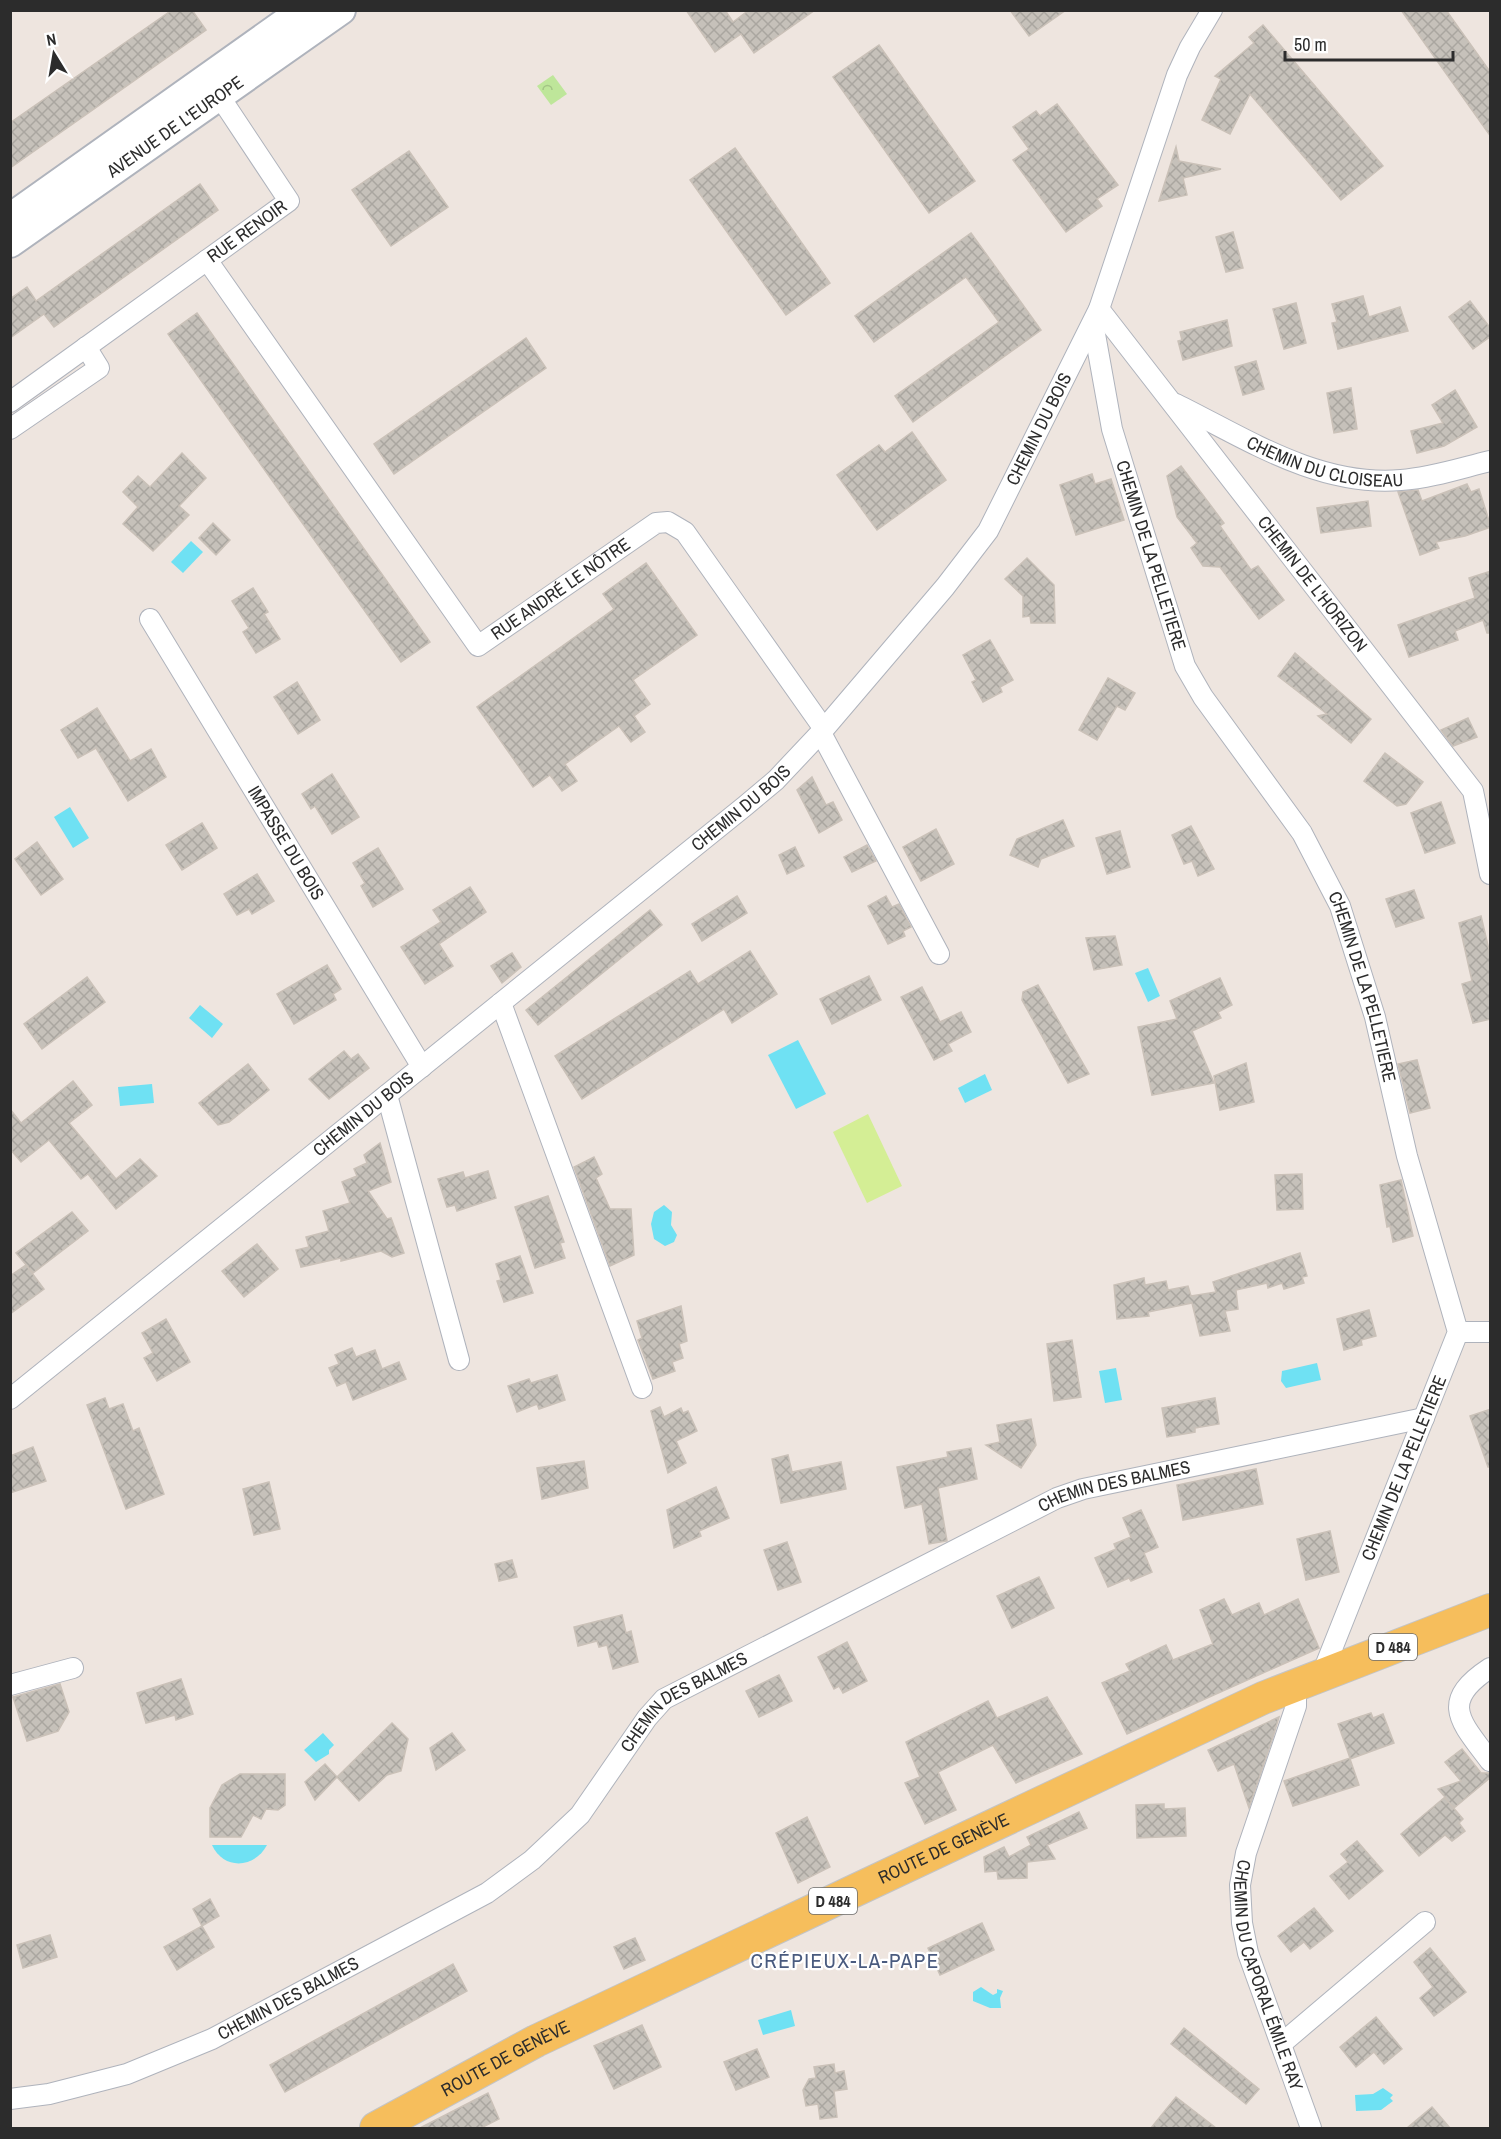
<svg xmlns="http://www.w3.org/2000/svg" width="1501" height="2139" font-family="'Archivo Narrow',sans-serif">
	<defs>
		<pattern id="forest-crowns" width="20" height="18" patternUnits="userSpaceOnUse" patternTransform="scale(1.5)"><rect width="20" height="18" fill="#bee69a"/><path d="M2 6a3 3 0 1 1 6 0M12 15a3 3 0 1 1 6 0" fill="none" stroke="#a3c585"/></pattern>
		<pattern id="building-cross-hatch" width="8" height="8" patternUnits="userSpaceOnUse" patternTransform="scale(1.5)"><rect width="8" height="8" fill="#c6c1ba"/><path d="M0 0l8 8M0 8l8-8" fill="none" stroke="#aaa6a0"/></pattern>
	</defs>
	<rect width="100%" height="100%" fill="#eee5df"/>
	<path fill="url(#forest-crowns)" d="M553,75L567,94L551,105L537,86Z"/>
	<path fill="#d4ee95" d="M868,1114L902,1186L867,1203L833,1132Z"/>
	<g fill="#6fe1f3">
		<path d="M191,541L203,552L183,573L171,562Z"/>
		<path d="M70,807L89,838L73,848L54,817Z"/>
		<path d="M1148,968L1160,996L1148,1002L1135,973Z"/>
		<path d="M200,1005L223,1024L212,1038L189,1018Z"/>
		<path d="M798,1040L826,1094L796,1109L768,1055Z"/>
		<path d="M985,1074L992,1090L965,1103L958,1088Z"/>
		<path d="M152,1084L154,1103L120,1106L118,1087Z"/>
		<path d="M664,1205L672,1212L671,1225L677,1235L674,1242L665,1246L654,1239L651,1224L654,1212Z"/>
		<path d="M1317,1363L1321,1380L1286,1388L1281,1381L1282,1371Z"/>
		<path d="M1116,1368L1122,1400L1105,1403L1099,1371Z"/>
		<path d="M323,1733L334,1745L329,1750V1754L316,1762L304,1750Z"/>
		<path d="M212,1845H267C255,1868 224,1871 212,1845Z"/>
		<path d="M981,1987L993,1995L997,1993V1989L1003,1991L1000,1998L1001,2008H990L973,2001V1992Z"/>
		<path d="M791,2010L795,2026L763,2035L758,2020Z"/>
		<path d="M1383,2088L1393,2095L1390,2098L1393,2101L1381,2110L1356,2111L1355,2095L1373,2094Z"/>
	</g>
	<g fill="url(#building-cross-hatch)" stroke="#cac1b8" stroke-width="1.5">
		<path d="M172,10H192L206,30L10,168V123Z"/>
		<path d="M686,10H725L733,22L749,10H815L754,53L741,34L715,52Z"/>
		<path d="M1010,10H1066L1029,36Z"/>
		<path d="M1401,10H1446L1491,73V137Z"/>
		<path d="M1263,25L1383,166L1341,200L1250,94L1230,134L1202,120L1221,79L1215,76L1254,43L1249,37Z"/>
		<path d="M879,45L975,181L929,213L833,77Z"/>
		<path d="M1057,104L1118,185L1097,199L1102,206L1066,232L1013,160L1029,149L1013,127L1036,111L1040,116Z"/>
		<path d="M1176,147L1179,161L1221,169L1183,178L1187,195L1159,201Z"/>
		<path d="M735,148L830,283L786,315L690,180Z"/>
		<path d="M409,151L448,207L391,246L352,190Z"/>
		<path d="M200,184L218,210L54,327L44,314L10,338V299L27,287L36,301Z"/>
		<path d="M1233,232L1243,268L1226,272L1216,237Z"/>
		<path d="M971,233L1041,330L913,422L895,396L999,322L966,277L874,342L855,316Z"/>
		<path d="M1363,296L1369,317L1400,307L1408,331L1338,349L1332,323L1337,322L1332,304Z"/>
		<path d="M1470,301L1491,329V336L1473,349L1449,317Z"/>
		<path d="M1296,303L1306,343L1284,349L1273,309Z"/>
		<path d="M197,313L430,642L401,662L168,334Z"/>
		<path d="M1227,320L1232,346L1183,360L1178,341L1182,340L1180,332Z"/>
		<path d="M526,338L546,368L394,474L374,444Z"/>
		<path d="M1256,361L1264,389L1243,395L1235,367Z"/>
		<path d="M1351,388L1357,429L1334,433L1327,393Z"/>
		<path d="M1455,390L1477,427L1444,446L1417,453L1411,431L1443,423L1432,405Z"/>
		<path d="M912,432L946,480L877,530L837,475L879,445L885,452Z"/>
		<path d="M182,453L206,478L179,506L189,515L153,551L123,524L138,507L123,492L138,476L150,487Z"/>
		<path d="M1181,466L1224,523L1220,526L1251,570L1258,566L1284,600L1259,619L1220,567L1203,566L1191,548L1197,543L1177,517L1167,476Z"/>
		<path d="M1092,474L1095,484L1111,479L1124,520L1076,535L1060,485Z"/>
		<path d="M1467,484L1471,492L1479,489L1491,527L1465,536L1436,542L1439,548L1420,555L1398,492L1418,490L1422,501Z"/>
		<path d="M1368,501L1371,526L1321,533L1317,508Z"/>
		<path d="M213,523L230,540L216,555L199,538Z"/>
		<path d="M1027,558L1054,585L1055,623H1031L1030,616L1023,617V596L1005,579Z"/>
		<path d="M646,563L697,635L633,680L650,704L634,716L645,732L631,742L619,726L565,764L577,781L562,791L550,775L533,787L477,707L614,609L603,594Z"/>
		<path d="M1491,571V633H1487L1483,620L1455,631L1458,640L1409,657L1398,625L1475,598L1469,578Z"/>
		<path d="M253,588L268,612L264,614L280,639L256,653L243,632L249,628L232,601Z"/>
		<path d="M990,640L1013,680L1000,687L1002,692L983,702L972,682L976,680L963,655Z"/>
		<path d="M1295,653L1371,719L1351,743L1318,716L1327,714L1278,676Z"/>
		<path d="M1108,678L1135,693L1125,710L1117,706L1097,740L1079,730Z"/>
		<path d="M297,682L320,720L298,734L274,697Z"/>
		<path d="M97,708L130,761L151,749L166,777L128,801L96,748L78,758L61,730Z"/>
		<path d="M1468,718L1477,737L1453,746L1441,730Z"/>
		<path d="M1385,753L1423,782L1406,804L1397,806L1364,781Z"/>
		<path d="M332,774L359,817L332,834L315,806L311,809L302,794Z"/>
		<path d="M812,777L826,805L833,802L842,820L819,833L797,790Z"/>
		<path d="M1441,802L1455,843L1425,853L1411,813Z"/>
		<path d="M1063,820L1074,846L1041,859L1038,867L1010,855L1017,839Z"/>
		<path d="M202,823L217,848L182,870L166,845Z"/>
		<path d="M1191,826L1214,869L1198,876L1192,861L1184,864L1172,835Z"/>
		<path d="M936,829L954,864L921,881L903,847Z"/>
		<path d="M1120,831L1130,867L1107,874L1096,838Z"/>
		<path d="M37,842L63,879L41,895L15,859Z"/>
		<path d="M867,845L876,861L852,872L844,857Z"/>
		<path d="M795,847L804,866L787,874L779,855Z"/>
		<path d="M378,848L403,889L373,907L361,886L365,883L353,863Z"/>
		<path d="M257,874L274,901L252,914L249,909L237,915L224,894Z"/>
		<path d="M470,887L486,912L439,944L453,966L425,984L401,947L441,922L433,910Z"/>
		<path d="M1414,890L1424,918L1396,927L1386,899Z"/>
		<path d="M737,896L747,913L702,941L692,924Z"/>
		<path d="M886,896L892,907L899,904L911,927L903,931L905,936L888,944L868,906Z"/>
		<path d="M650,910L662,925L538,1025L526,1010Z"/>
		<path d="M1481,916L1491,958V1019L1473,1023L1462,984L1472,981L1459,923Z"/>
		<path d="M1115,936L1122,965L1094,970L1086,938Z"/>
		<path d="M750,951L777,994L732,1023L724,1009L582,1099L555,1056L690,971L698,984Z"/>
		<path d="M512,953L521,967L502,983L491,966Z"/>
		<path d="M327,965L341,989L333,994L336,1000L294,1024L277,994Z"/>
		<path d="M869,976L881,1000L832,1024L820,999Z"/>
		<path d="M87,977L105,1002L42,1049L24,1024Z"/>
		<path d="M1220,978L1232,1005L1218,1012L1221,1018L1192,1031L1214,1083L1152,1095L1138,1027L1177,1019L1170,1001Z"/>
		<path d="M1038,985L1089,1074L1068,1083L1022,1000L1023,992Z"/>
		<path d="M922,987L940,1022L961,1012L971,1032L948,1044L952,1051L934,1060L901,997Z"/>
		<path d="M344,1051L351,1059L358,1054L369,1068L329,1099L309,1079Z"/>
		<path d="M1417,1060L1430,1108L1410,1113L1398,1064Z"/>
		<path d="M1246,1063L1254,1102L1220,1110L1214,1076Z"/>
		<path d="M248,1064L269,1090L229,1122L218,1125L199,1103Z"/>
		<path d="M73,1081L92,1105L69,1123L116,1179L140,1159L157,1176L116,1209L88,1174L81,1179L49,1140L21,1162L10,1149V1109L21,1123Z"/>
		<path d="M380,1143L391,1182L368,1191L387,1219L391,1218L404,1253L392,1257L381,1251L341,1261V1258L301,1267L296,1250L309,1247L306,1237L329,1231L323,1211L350,1203L342,1182L357,1176L354,1169L367,1163L364,1155Z"/>
		<path d="M594,1157L602,1174L596,1178L610,1209H631L634,1255L610,1266L574,1167Z"/>
		<path d="M488,1171L496,1198L457,1211L455,1205L447,1207L438,1179L463,1172L465,1178Z"/>
		<path d="M1302,1174L1303,1209L1277,1210L1275,1175Z"/>
		<path d="M1401,1180L1413,1236L1393,1242L1390,1226L1387,1227L1380,1185Z"/>
		<path d="M548,1196L564,1242L560,1243L565,1258L535,1268L515,1207Z"/>
		<path d="M72,1212L88,1231L33,1273L16,1253Z"/>
		<path d="M257,1244L278,1269L244,1297L222,1271Z"/>
		<path d="M1300,1253L1307,1276L1302,1277L1304,1283L1284,1289L1282,1283L1268,1288L1267,1283L1236,1290L1238,1309L1225,1311L1230,1331L1200,1336L1192,1303L1148,1312L1149,1316L1117,1319L1114,1285L1144,1278L1145,1285L1166,1281L1168,1290L1188,1286L1191,1296L1216,1292L1213,1282Z"/>
		<path d="M520,1256L533,1293L504,1302L497,1281L501,1280L496,1264Z"/>
		<path d="M26,1265L44,1289L10,1314V1276Z"/>
		<path d="M681,1306L687,1341L679,1344L683,1358L672,1362L675,1371L653,1379L638,1340L642,1338L637,1321Z"/>
		<path d="M1369,1310L1376,1336L1361,1340L1362,1345L1344,1350L1337,1319Z"/>
		<path d="M166,1319L190,1362L157,1381L144,1358L153,1353L142,1333Z"/>
		<path d="M1072,1340L1081,1397L1054,1401L1047,1344Z"/>
		<path d="M352,1348L356,1357L375,1350L382,1369L399,1362L406,1379L353,1400L346,1382L337,1386L329,1368L339,1364L335,1355Z"/>
		<path d="M557,1375L565,1400L539,1409L537,1404L517,1412L508,1386L529,1379L531,1383Z"/>
		<path d="M105,1398L109,1409L123,1404L133,1431L139,1428L164,1494L126,1509L87,1405Z"/>
		<path d="M1215,1398L1219,1424L1195,1428V1432L1167,1437L1162,1408Z"/>
		<path d="M660,1407L664,1417L681,1408L683,1413L688,1411L697,1431L676,1441L686,1463L668,1473L651,1411Z"/>
		<path d="M1491,1409V1467H1488L1470,1416Z"/>
		<path d="M1031,1419L1036,1445L1021,1468L986,1445L1000,1442L997,1425Z"/>
		<path d="M33,1447L46,1481L10,1493V1456Z"/>
		<path d="M971,1448L977,1479L938,1488L947,1541L929,1544L922,1504L905,1508L897,1467L948,1457L947,1452Z"/>
		<path d="M788,1455L792,1472L841,1462L846,1489L781,1503L772,1459Z"/>
		<path d="M584,1461L588,1488L542,1499L537,1468Z"/>
		<path d="M1256,1469L1263,1504L1183,1520L1177,1485Z"/>
		<path d="M269,1482L280,1529L254,1535L243,1489Z"/>
		<path d="M716,1487L729,1518L699,1531L701,1536L674,1548L667,1510Z"/>
		<path d="M1141,1510L1158,1547L1144,1553L1152,1572L1131,1581L1129,1578L1108,1587L1095,1558L1116,1549L1114,1544L1131,1537L1123,1518Z"/>
		<path d="M1330,1531L1339,1572L1306,1580L1297,1539Z"/>
		<path d="M787,1542L801,1582L778,1590L764,1550Z"/>
		<path d="M512,1560L517,1577L499,1581L495,1564Z"/>
		<path d="M1039,1577L1054,1608L1012,1628L997,1596Z"/>
		<path d="M1224,1599L1232,1615L1259,1603L1264,1615L1298,1599L1319,1648L1127,1734L1102,1683L1130,1671L1126,1664L1166,1645L1173,1660L1213,1644L1200,1610Z"/>
		<path d="M622,1615L626,1633L631,1631L638,1662L613,1669L607,1645L599,1647L597,1641L578,1646L574,1627Z"/>
		<path d="M847,1642L867,1681L843,1693L839,1686L834,1689L818,1657Z"/>
		<path d="M779,1675L792,1701L759,1717L746,1691Z"/>
		<path d="M181,1679L193,1714L176,1720L175,1715L146,1723L137,1693Z"/>
		<path d="M60,1684L69,1712L58,1731L27,1741L13,1697Z"/>
		<path d="M1047,1697L1082,1754L1016,1783L993,1745L938,1772L956,1810L925,1824L905,1783L920,1777L906,1742L988,1701L997,1718Z"/>
		<path d="M1371,1713L1373,1718L1383,1714L1394,1743L1350,1759L1359,1785L1293,1806L1284,1781L1350,1758L1338,1724Z"/>
		<path d="M1279,1717L1273,1737L1249,1808L1234,1764L1218,1771L1208,1750Z"/>
		<path d="M392,1723L408,1739L401,1771L387,1775L359,1801L337,1777Z"/>
		<path d="M452,1733L465,1750L436,1770L430,1748Z"/>
		<path d="M1462,1749L1481,1773H1491V1777L1454,1808L1445,1798L1463,1819L1459,1823L1465,1831L1452,1841L1445,1835L1419,1856L1401,1834L1445,1797L1438,1789L1461,1781L1445,1762Z"/>
		<path d="M325,1764L337,1777L315,1800L305,1782Z"/>
		<path d="M240,1774H285V1805L278,1810L266,1809L261,1819L253,1815L241,1837H210V1808L222,1785Z"/>
		<path d="M1164,1804V1809L1185,1808L1186,1836L1137,1838L1136,1805Z"/>
		<path d="M1079,1812L1087,1828L1047,1845L1055,1859L1027,1862V1878L998,1879L997,1871L985,1872L984,1857L1004,1847L1009,1857L1031,1845L1027,1837Z"/>
		<path d="M807,1817L830,1867L798,1883L776,1833Z"/>
		<path d="M1357,1841L1383,1871L1349,1899L1330,1876L1348,1862L1341,1854Z"/>
		<path d="M210,1899L219,1916L202,1926L193,1909Z"/>
		<path d="M1314,1908L1333,1931L1310,1949L1304,1942L1291,1952L1278,1936Z"/>
		<path d="M982,1923L994,1950L940,1975L928,1948Z"/>
		<path d="M202,1926L214,1947L177,1970L164,1947Z"/>
		<path d="M50,1935L57,1957L23,1968L17,1945Z"/>
		<path d="M635,1938L645,1960L624,1969L614,1947Z"/>
		<path d="M1430,1948L1466,1992L1434,2016L1420,1998L1433,1987L1414,1962Z"/>
		<path d="M453,1964L467,1991L285,2092L270,2065Z"/>
		<path d="M1376,2017L1402,2049L1384,2064L1374,2052L1356,2067L1340,2047Z"/>
		<path d="M642,2025L661,2067L614,2089L594,2046Z"/>
		<path d="M1184,2028L1259,2089L1246,2104L1171,2044Z"/>
		<path d="M757,2049L769,2077L736,2090L724,2062Z"/>
		<path d="M834,2064L835,2073L844,2071L847,2089L834,2091L837,2117L820,2119L818,2104L806,2106L803,2090L809,2079L816,2078L814,2067Z"/>
		<path d="M488,2093L499,2119L481,2128H420Z"/>
		<path d="M1176,2097L1216,2128H1151Z"/>
		<path d="M1432,2107L1450,2128H1407Z"/>
	</g>
	<g fill="none" stroke-linecap="round" stroke-linejoin="round">
		<defs>
			<g id="street">
				<path id="s1" d="M207,260L478,646L656,523L668,522L685,532L824,729"/>
				<path id="s2" d="M1099,309L1473,791L1490,874"/>
				<path id="s3" d="M1093,323L1112,429L1185,666L1203,697L1302,833L1340,906L1375,1017L1407,1156L1458,1332L1322,1674"/>
				<path id="s4" d="M10,402L289,201L212,85"/>
				<path id="s5" d="M1176,404C1247,439 1318,487 1401,480C1431,478 1461,468 1490,461"/>
				<path d="M10,429L99,368L86,347"/>
				<path id="s6" d="M150,619L422,1067"/>
				<path d="M821,733L939,954"/>
				<path d="M501,1003L642,1388"/>
				<path d="M387,1095L459,1360"/>
				<path d="M1458,1332H1490"/>
				<path id="s7" d="M10,1399L745,806L776,780L824,729L945,587L988,531L1099,309L1177,75L1190,47L1212,10"/>
				<path d="M1490,1668C1438,1702 1461,1722 1490,1761"/>
				<path id="s8" d="M1296,1684V1706L1246,1853L1240,1885L1242,1923L1248,1953L1311,2128"/>
				<path d="M10,1685L73,1668"/>
				<path d="M1281,2044L1425,1922"/>
				<path id="s9" d="M10,2099L49,2094L127,2074L212,2039L487,1893L532,1860L580,1815L647,1718L664,1699L1057,1498L1083,1489L1424,1418"/>
			</g>
			<g id="secondary">
				<path d="M10,218L303,10"/>
				<path id="s10" d="M10,243L341,10"/>
			</g>
			<g id="primary">
				<path id="s11" d="M376,2128L536,2041L1263,1698L1490,1610"/>
			</g>
		</defs>
		<use href="#street" stroke="#afb3bc" stroke-width="22"/>
		<use href="#secondary" stroke="#afb3bc" stroke-width="32"/>
		<use href="#primary" stroke="#c4c4c4" stroke-width="34"/>
		<use href="#street" stroke="#fff" stroke-width="20"/>
		<use href="#secondary" stroke="#fff" stroke-width="28"/>
		<use href="#primary" stroke="#f6be5c" stroke-width="32"/>
	</g>
	<g text-anchor="middle" stroke-width="4.5" stroke-linejoin="round" paint-order="stroke">
		<g fill="#fff" stroke="#6b6b6b" stroke-width="1.5">
			<rect x="1369" y="1634" width="48" height="26" rx="4.5"/>
			<rect x="809" y="1888" width="48" height="26" rx="4.5"/>
		</g>
		<g font-size="16" font-weight="bold" fill="#2c2c2c">
			<text x="1393" y="1653">D 484</text>
			<text x="833" y="1907">D 484</text>
		</g>
		<g font-size="18" fill="#2c2c2c" stroke="#fff">
			<text dy="6" stroke="none"><textPath href="#s10" startOffset="202">AVENUE DE L'EUROPE</textPath></text>
			<text dy="6" stroke="none"><textPath href="#s4" startOffset="292">RUE RENOIR</textPath></text>
			<text dy="6" stroke="none"><textPath href="#s7" startOffset="1426">CHEMIN DU BOIS</textPath></text>
			<text dy="6" stroke="none"><textPath href="#s5" startOffset="162">CHEMIN DU CLOISEAU</textPath></text>
			<text dy="6" stroke="none"><textPath href="#s3" startOffset="240">CHEMIN DE LA PELLETIERE</textPath></text>
			<text dy="6" stroke="none"><textPath href="#s2" startOffset="348">CHEMIN DE L'HORIZON</textPath></text>
			<text dy="6" stroke="none"><textPath href="#s1" startOffset="572">RUE ANDRÉ LE NÔTRE</textPath></text>
			<text dy="6" stroke="none"><textPath href="#s7" startOffset="940">CHEMIN DU BOIS</textPath></text>
			<text dy="6" stroke="none"><textPath href="#s6" startOffset="262">IMPASSE DU BOIS</textPath></text>
			<text dy="6" stroke="none"><textPath href="#s3" startOffset="726">CHEMIN DE LA PELLETIERE</textPath></text>
			<text dy="6" stroke="none"><textPath href="#s7" startOffset="454">CHEMIN DU BOIS</textPath></text>
			<text transform="translate(1404 1468) rotate(-68)" y="6">CHEMIN DE LA PELLETIERE</text>
			<text dy="6" stroke="none"><textPath href="#s9" startOffset="1288">CHEMIN DES BALMES</textPath></text>
			<text dy="6" stroke="none"><textPath href="#s9" startOffset="802">CHEMIN DES BALMES</textPath></text>
			<text dy="6" stroke="none"><textPath href="#s11" startOffset="633">ROUTE DE GENÈVE</textPath></text>
			<text dy="6" stroke="none"><textPath href="#s8" startOffset="304">CHEMIN DU CAPORAL ÉMILE RAY</textPath></text>
			<text dy="6" stroke="none"><textPath href="#s9" startOffset="298">CHEMIN DES BALMES</textPath></text>
			<text dy="6" stroke="none"><textPath href="#s11" startOffset="147">ROUTE DE GENÈVE</textPath></text>
		</g>
		<g font-size="21" letter-spacing="1.5" fill="#4a5b7f" stroke="#fff">
			<text x="845" y="1968">CRÉPIEUX-LA-PAPE</text>
		</g>
	</g>
	<rect width="1501" height="2139" fill="none" stroke="#2c2c2c" stroke-width="24"/>
	<g transform="translate(54 54) rotate(349)" stroke="#ffffff" stroke-width="4.5" paint-order="stroke">
	<path d="M0-4.5L10 22L0 15L-10 22Z" fill="#2c2c2c"/>
	<text y="-9" font-size="16" font-weight="bold" text-anchor="middle" fill="#2c2c2c">N</text>
	</g>
	<path d="M1285 51v9h168v-9" fill="none" stroke="#2c2c2c" stroke-width="3"/>
	<text x="1294" y="51" font-size="18" fill="#2c2c2c" stroke="#ffffff" stroke-width="4.5" paint-order="stroke">50 m</text>
</svg>
